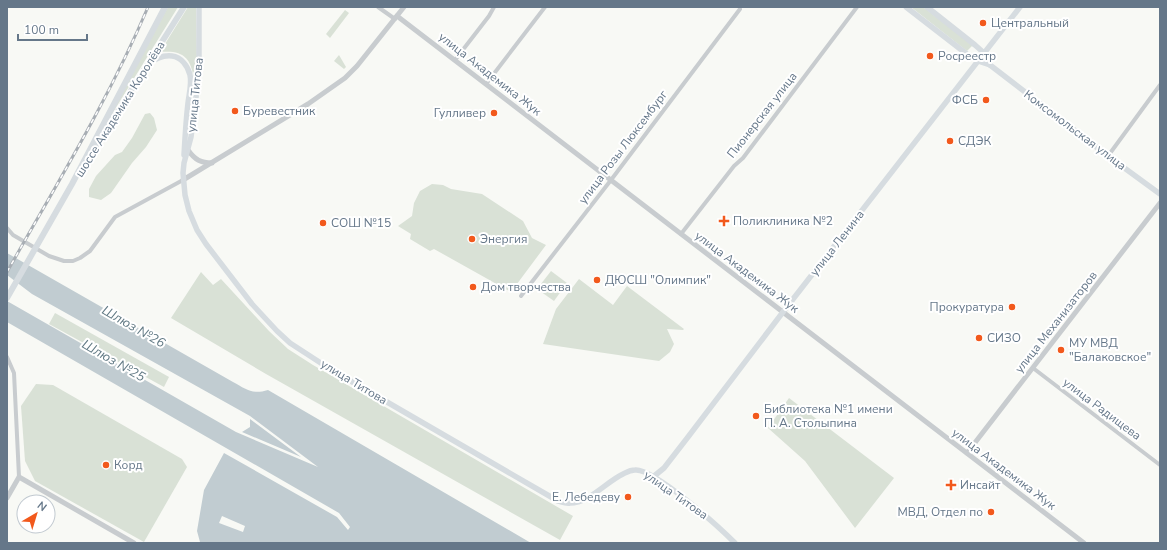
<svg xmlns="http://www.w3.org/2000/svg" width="1167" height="550" font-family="'Nunito Sans',sans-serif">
	<rect width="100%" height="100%" fill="#f8f9f5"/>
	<g fill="#d9e1d6">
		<path d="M168,7H178L104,127Z"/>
		<path d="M188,7H196L197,64L196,80H194C191,57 183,50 160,52Z"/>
		<path d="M911,7H923L972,45V46L967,51Z"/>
		<path d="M345,10L349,13L330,38L326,34Z"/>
		<path d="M339,55L346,67L344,69L334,61Z"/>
		<path d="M150,113L154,118L157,130L146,147L132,163L111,193L101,200L89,197V189L96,176L115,155L122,152L132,138L145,114Z"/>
		<path d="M432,184L443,185L451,189L482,194L523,221L532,238L546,245L511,292L434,249L430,251L410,239L411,234L398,226L412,216L414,203L420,191Z"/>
		<path d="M551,271L567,283L554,301L537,289Z"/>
		<path d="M201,272L213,285L221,279L269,331L288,349L313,365L573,516L560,540L266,374L171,318Z"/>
		<path d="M579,279L613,305L627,286L684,329L683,330L667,329L674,344L670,352L659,361L543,344L556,309Z"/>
		<path d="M55,313L169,377L164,387L49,324Z"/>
		<path d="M36,384L53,385L182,459L187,467L144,542L35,481L25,461L21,406Z"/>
		<path d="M789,398L894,478L855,528L805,461L768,428Z"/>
	</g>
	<g fill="#c1ccd1">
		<path d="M7,253L233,382C246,389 252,395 268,390L531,543H203L200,542L197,531L204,490L224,453L337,517L348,530L350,527L339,513L7,322V301L236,432L318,467L250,416L32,294L7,275Z"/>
		<path d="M250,419L301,457L242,432L250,427Z"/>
	</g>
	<path fill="#f8f9f5" d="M222,516L245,526L243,532L219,523Z"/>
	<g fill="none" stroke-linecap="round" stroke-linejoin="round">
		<g stroke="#c8cccf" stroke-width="4">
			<path d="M378,7L395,19"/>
			<path d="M455,60L489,16L494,7"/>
			<path d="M486,84L545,7"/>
			<path d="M1108,156L1160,85"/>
			<path d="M7,228L13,235L49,256L64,261H73L80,258L90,251L115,217L183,180"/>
			<path d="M681,234L734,166L743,158L857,7"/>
			<path d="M521,296L611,180L740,9"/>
			<path d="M7,357L14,373L19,477"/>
			<path d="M1033,368L1160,465"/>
		</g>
		<g stroke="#c8cccf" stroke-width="5">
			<path d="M397,16L1084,543"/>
			<path d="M188,150C195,160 201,163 212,163"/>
			<path d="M183,180L308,104L345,78L357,66L404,7"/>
			<path d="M967,453L1160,203"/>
			<path d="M7,498L19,477L134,543"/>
		</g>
		<g stroke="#d6dce0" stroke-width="5.5">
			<path d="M199,7V74L191,137L184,163L183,173L185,195L189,211L197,230L206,244L252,304L277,331L290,343L330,369L558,501C562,502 566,504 570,503C589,503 606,482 623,474C627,472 630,470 635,470C654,468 720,528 735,543"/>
			<path d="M906,7L968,55L978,61L990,65L1108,156L1160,194"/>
			<path d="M927,7L975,45L984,53L990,65"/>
			<path d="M149,64C156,58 163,55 172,56C181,57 188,66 190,75C192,84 189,94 188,103C186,120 185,137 184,155"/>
			<path d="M653,477L664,468L688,437L783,312L1020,7"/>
		</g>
		<g stroke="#d6dce0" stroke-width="6">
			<path d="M89,157L184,7"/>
			<path d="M7,298L72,184L165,7"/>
		</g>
		<defs>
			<path id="rail" d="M7,272C56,185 109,99 148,7"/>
		</defs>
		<use href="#rail" stroke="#a8aeb4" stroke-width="3"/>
		<use href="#rail" stroke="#fff" stroke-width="1.5" stroke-dasharray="4.5" stroke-linecap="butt"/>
	</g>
	<g fill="#f2591c" stroke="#fff" stroke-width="1.5">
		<circle cx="983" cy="23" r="4"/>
		<circle cx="930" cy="56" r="4"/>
		<circle cx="986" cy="100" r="4"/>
		<circle cx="235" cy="111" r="4"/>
		<circle cx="494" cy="113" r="4"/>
		<circle cx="950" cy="141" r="4"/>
		<path d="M722 215h4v4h4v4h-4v4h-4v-4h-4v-4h4z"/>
		<circle cx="323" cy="223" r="4"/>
		<circle cx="472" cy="239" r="4"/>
		<circle cx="597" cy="280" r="4"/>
		<circle cx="473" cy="287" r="4"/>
		<circle cx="1012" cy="307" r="4"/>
		<circle cx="979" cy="338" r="4"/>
		<circle cx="1061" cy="350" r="4"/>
		<circle cx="756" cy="416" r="4"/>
		<circle cx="106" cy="465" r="4"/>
		<path d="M949 479h4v4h4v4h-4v4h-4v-4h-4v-4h4z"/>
		<circle cx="628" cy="497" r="4"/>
		<circle cx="991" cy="512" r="4"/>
	</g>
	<g text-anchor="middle" stroke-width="4" stroke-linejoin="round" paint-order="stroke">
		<g font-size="12" fill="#657789" stroke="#fff" text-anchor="start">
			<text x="991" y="27">Центральный</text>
			<text x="938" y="60">Росреестр</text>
			<text x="978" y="104" text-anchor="end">ФСБ</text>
			<text x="243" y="115">Буревестник</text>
			<text x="486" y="117" text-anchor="end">Гулливер</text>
			<text x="958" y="145">СДЭК</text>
			<text x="733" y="225">Поликлиника №2</text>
			<text x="331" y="227">СОШ №15</text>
			<text x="480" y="243">Энергия</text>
			<text x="605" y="284">ДЮСШ "Олимпик"</text>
			<text x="481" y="291">Дом творчества</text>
			<text x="1004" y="311" text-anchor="end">Прокуратура</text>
			<text x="987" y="342">СИЗО</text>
			<text x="1069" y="347">МУ МВД<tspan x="1069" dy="14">"Балаковское"</tspan></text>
			<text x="764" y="413">Библиотека №1 имени<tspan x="764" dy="14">П. А. Столыпина</tspan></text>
			<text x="114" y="469">Корд</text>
			<text x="960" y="489">Инсайт</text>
			<text x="620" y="501" text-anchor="end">Е. Лебедеву</text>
			<text x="983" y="516" text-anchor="end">МВД, Отдел по</text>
		</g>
		<g font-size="12" fill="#657789" stroke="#fff">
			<text transform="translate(490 74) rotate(38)" y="4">улица Академика Жук</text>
			<text transform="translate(195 95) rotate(-84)" y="4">улица Титова</text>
			<text transform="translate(120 109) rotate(-58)" y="4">шоссе Академика Королёва</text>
			<text transform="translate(762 115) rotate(-52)" y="4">Пионерская улица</text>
			<text transform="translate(1075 130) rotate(37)" y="4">Комсомольская улица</text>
			<text transform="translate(623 147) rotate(-53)" y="4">улица Розы Люксембург</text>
			<text transform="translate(837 243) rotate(-52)" y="4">улица Ленина</text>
			<text transform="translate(747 272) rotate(37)" y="4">улица Академика Жук</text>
			<text transform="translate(1056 322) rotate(-52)" y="4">улица Механизаторов</text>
			<text transform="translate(354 382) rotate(31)" y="4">улица Титова</text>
			<text transform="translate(1102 409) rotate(37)" y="4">улица Радищева</text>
			<text transform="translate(1004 469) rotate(37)" y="4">улица Академика Жук</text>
			<text transform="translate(676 495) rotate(35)" y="4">улица Титова</text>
		</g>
		<g font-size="13" font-style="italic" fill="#617984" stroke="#fff">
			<text transform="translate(134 326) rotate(30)" y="5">Шлюз №26</text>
			<text transform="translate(114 360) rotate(30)" y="5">Шлюз №25</text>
		</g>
	</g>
	<rect width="1167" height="550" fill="none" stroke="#657789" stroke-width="16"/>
	<g transform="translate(36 514) rotate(38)"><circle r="19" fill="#ffffff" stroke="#c1c9d0"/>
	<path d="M0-3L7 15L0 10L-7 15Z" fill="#f2591c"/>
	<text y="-6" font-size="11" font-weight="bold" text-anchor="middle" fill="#657789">N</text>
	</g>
	<path d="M18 34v6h69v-6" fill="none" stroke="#657789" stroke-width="2"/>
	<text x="24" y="34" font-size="12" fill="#657789" stroke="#ffffff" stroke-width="3" paint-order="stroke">100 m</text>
</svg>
